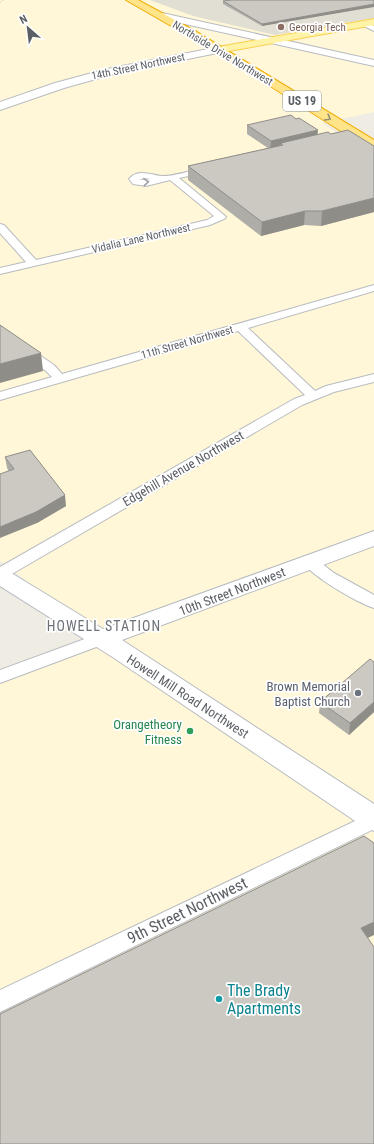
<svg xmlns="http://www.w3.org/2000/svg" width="374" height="1144" font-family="'Roboto Condensed',sans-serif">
	<rect width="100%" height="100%" fill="#efece3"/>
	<path fill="#fff7d7" d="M0,0H374V112L322,123L374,157V1144H0V673L100,636L0,561Z"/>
	<path fill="#e1ded3" d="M150,0H374V18L275,35L193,16Z"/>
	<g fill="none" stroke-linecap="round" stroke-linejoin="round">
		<defs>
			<g id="street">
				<path d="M364,22L374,26V31L362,25L361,24Z"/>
				<path d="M209,166L214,169L212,171L179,178L224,215L226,217L224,219L210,225L0,274V268L26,262L0,233V224L4,225L36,260L207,220L214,216L170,180L146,186L133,184L129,179C138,168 151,175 162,176C172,177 198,169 209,166ZM144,178L151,179L139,180Z"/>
				<path d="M374,285V291L248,328L315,391L326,386L374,374V382L334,392L302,405L5,578L0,579V567L294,399L305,395L238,331L0,400V392L52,377L46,371L0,338V330L4,331L54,365L62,374Z"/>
				<path d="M310,557L315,558L334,573L374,595V608C358,603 311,576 303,562L305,558Z"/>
				<path d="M101,633L107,635L109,639L107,643L0,683V670Z"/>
				<path d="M374,812V829L0,1012V990Z"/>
			</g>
			<g id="secondary">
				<path d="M162,13L374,60V66L158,18L157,16L158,14Z"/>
				<path d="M218,47L222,48L223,50L222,52L114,74L64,88L0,110V102L55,83L107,69Z"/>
				<path d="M374,531V546L122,640L374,804V831L364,827L114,658L0,586V568L8,571L103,629Z"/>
			</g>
			<path id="primary" d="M374,19V25L218,53L213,50L218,47Z"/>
			<path id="highway" d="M126,0H138L197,32L374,140V150L369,149L220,54Z"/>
		</defs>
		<use href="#street" stroke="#b8bbc0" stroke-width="2"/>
		<use href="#secondary" stroke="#b8bcc2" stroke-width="2"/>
		<use href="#primary" stroke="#face50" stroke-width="2"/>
		<use href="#highway" stroke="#f1ab00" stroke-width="2"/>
		<use href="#street" fill="#fff" fill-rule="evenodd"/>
		<use href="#secondary" fill="#fff" fill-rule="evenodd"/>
		<use href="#primary" fill="#fff3a7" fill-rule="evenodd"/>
		<use href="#highway" fill="#ffe489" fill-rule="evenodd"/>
		<path stroke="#b4b5b6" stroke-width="1.5" stroke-dasharray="0.5 2.5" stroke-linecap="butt" d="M0,2L4,0"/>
	</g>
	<g fill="#afada7">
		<path d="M374,0L262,26L223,4V1Z"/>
		<path d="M247,125L317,135L331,134L374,146V212L321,226L304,225L261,236L188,180V166L268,148L247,134Z"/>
		<path d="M5,457L66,506L37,523L7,468Z"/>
		<path d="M374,662V712L349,735L319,713L320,702Z"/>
	</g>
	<g fill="#8f8d88">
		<path d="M374,4V7L262,26V24Z"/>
		<path d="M318,130L317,139L283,145L281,143L280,148L270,150L271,141Z"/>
		<path d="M374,198V212L321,226L322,211Z"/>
		<path d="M305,211L304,225L261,236L262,222Z"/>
		<path d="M41,353L43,371L0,383V364Z"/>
		<path d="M65,495L66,506L37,523L0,538V527Z"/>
		<path d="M374,702V712L349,735L350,723Z"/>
		<path d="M374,922V935L357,943L361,928Z"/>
	</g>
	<g fill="#ccc9c2" stroke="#8f8d88">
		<path d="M231,0H374V4L262,24L223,1Z"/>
		<path d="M291,115L296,119L299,118L318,130L271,141L247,125Z"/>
		<path d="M348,130L374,146V198L322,211H305L262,222L188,166L283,145L281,143L328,132L331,134Z"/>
		<path d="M0,325L41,353L0,364Z"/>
		<path d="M30,450L65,495L36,512L0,527V474L14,469L5,457Z"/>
		<path d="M370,659L374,662V702L350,723L320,702Z"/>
		<path d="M364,836L374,843V922L361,928L374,947V1144H0V1014Z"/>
	</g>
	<defs><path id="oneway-chevron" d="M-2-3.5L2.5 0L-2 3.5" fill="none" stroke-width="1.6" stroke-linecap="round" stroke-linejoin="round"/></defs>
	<use stroke="#948e72" href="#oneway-chevron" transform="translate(328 118) rotate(31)"/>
	<use stroke="#9d9fa3" href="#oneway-chevron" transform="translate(146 182) rotate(-5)"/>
	<circle fill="#8d6e63" stroke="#fff" stroke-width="1.5" cx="281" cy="27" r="4"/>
	<circle fill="#6b7280" stroke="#fff" stroke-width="1.5" cx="358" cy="693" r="4"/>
	<circle fill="#2e9e5b" stroke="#fff" stroke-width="1.5" cx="190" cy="731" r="4"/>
	<circle fill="#0f9aa8" stroke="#fff" stroke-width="1.5" cx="219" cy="999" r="4"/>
	<g text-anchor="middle" stroke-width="3.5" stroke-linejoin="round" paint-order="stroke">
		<g font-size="11" fill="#785e54" stroke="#fff" text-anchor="start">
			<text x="289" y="31">Georgia Tech</text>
		</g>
		<g font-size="11" fill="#5b5f65" stroke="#fff">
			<text transform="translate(223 53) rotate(31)" y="4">Northside Drive Northwest</text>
			<text transform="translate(138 66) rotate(-12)" y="4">14th Street Northwest</text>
			<text transform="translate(141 238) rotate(-13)" y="4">Vidalia Lane Northwest</text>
			<text transform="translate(187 342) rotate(-16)" y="4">11th Street Northwest</text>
		</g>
		<rect fill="#fff" stroke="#8c8f93" stroke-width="1" x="283" y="91" width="38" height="20" rx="3"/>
		<g font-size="12" font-weight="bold" fill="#5b5f65">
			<text x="302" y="105">US 19</text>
		</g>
		<g font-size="13" fill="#5b5f65" stroke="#fff">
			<text transform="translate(183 468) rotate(-30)" y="5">Edgehill Avenue Northwest</text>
			<text transform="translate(232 591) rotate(-21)" y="5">10th Street Northwest</text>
			<text transform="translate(188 696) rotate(33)" y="5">Howell Mill Road Northwest</text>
		</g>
		<g font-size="13" fill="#5b616d" stroke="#fff" text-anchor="end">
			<text x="350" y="691">Brown Memorial<tspan x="350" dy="15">Baptist Church</tspan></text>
		</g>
		<g font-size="13" fill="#27864d" stroke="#fff" text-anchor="end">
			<text x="182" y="729">Orangetheory<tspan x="182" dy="15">Fitness</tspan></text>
		</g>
		<g font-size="14" letter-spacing="1" fill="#6c7177" stroke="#fff">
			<text x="104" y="631">HOWELL STATION</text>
		</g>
		<g font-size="16" fill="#5b5f65" stroke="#fff">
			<text transform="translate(187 910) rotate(-26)" y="6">9th Street Northwest</text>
		</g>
		<g font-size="16" fill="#0d838f" stroke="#fff" text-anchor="start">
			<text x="227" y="996">The Brady<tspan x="227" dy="18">Apartments</tspan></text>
		</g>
	</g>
	<g transform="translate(28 28) rotate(332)" stroke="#ffffff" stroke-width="3" paint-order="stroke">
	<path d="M0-3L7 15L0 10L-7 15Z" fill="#5b5f65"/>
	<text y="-6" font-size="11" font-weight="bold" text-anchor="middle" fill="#5b5f65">N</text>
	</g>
</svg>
